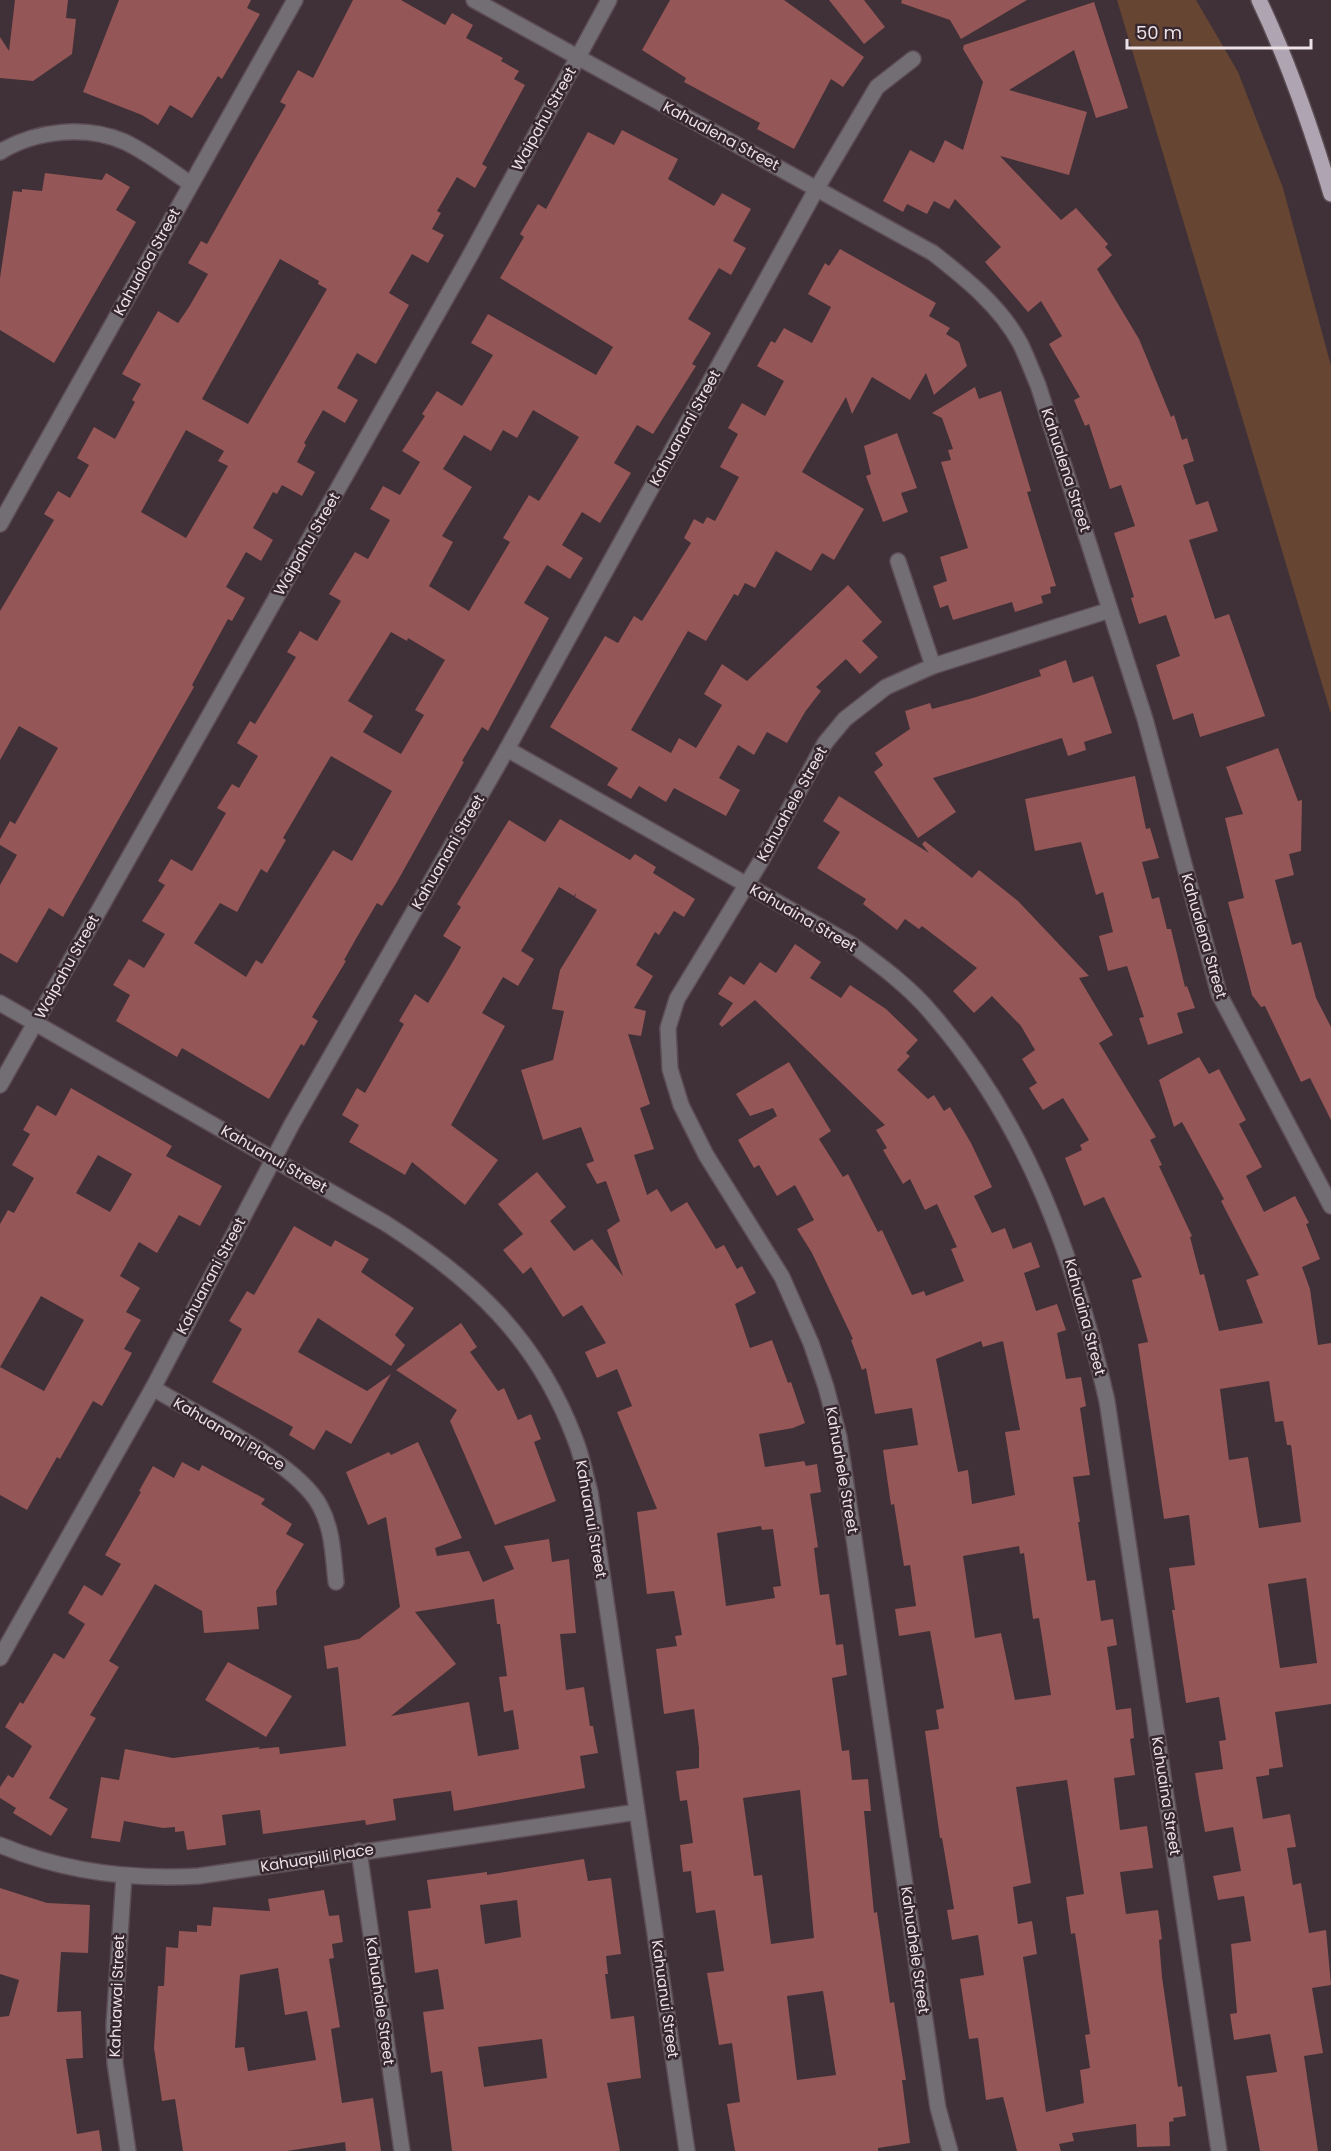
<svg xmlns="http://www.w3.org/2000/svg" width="1331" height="2151" font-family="Poppins,sans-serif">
	<rect width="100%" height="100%" fill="#403037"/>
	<path fill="#664633" d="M1117,0H1196L1238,72L1283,188L1331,366V714Z"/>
	<g fill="#945656" fill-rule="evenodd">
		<path d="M15,0H68L66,18L76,19L72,54L33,81L0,78V37L9,51Z"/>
		<path d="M119,0H251L247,8L260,14L222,79L218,76L192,118L170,105L158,125L142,115L83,92Z"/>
		<path d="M353,0H401L445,25L452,13L473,25L466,38L503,58L501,61L519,71L514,79L525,85L482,164L487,167L475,188L457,177L437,211L441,213L432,229L444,235L428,263L412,254L389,293L409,305L376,364L357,353L337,388L358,400L345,423L323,410L304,443L306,445L297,462L315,472L302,496L282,485L277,494L273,492L253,528L273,540L261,561L246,552L226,587L245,598L232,621L228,619L192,685L194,687L63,917L49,908L17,963L0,953V885L17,855L0,845V839L10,821L15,824L58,748L19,726L0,760V611L54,520L44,514L58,491L70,498L89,465L77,458L94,427L115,439L135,402L132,400L141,384L122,374L135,351L158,311L178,323L189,307L208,274L188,263L201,241L207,244L251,166L286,105L280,102L298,70L313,78ZM280,259L319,281L318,284L327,289L248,424L202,399ZM186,430L224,451L218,461L228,466L186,538L141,512Z"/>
		<path d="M670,0H784L864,57L843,87L831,79L794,149L757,129L760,123L684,82L686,78L642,50Z"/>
		<path d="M829,0H864L885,27L864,44Z"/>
		<path d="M902,0H1027L961,39L950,20L901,3Z"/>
		<path d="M1094,2L1128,108L1096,118L1074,50L1009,90L1087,112L1069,175L1000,156L1061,220L1076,208L1108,244L1105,247L1112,255L1097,269L1139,339L1171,417L1174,415L1182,440L1187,438L1194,461L1183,465L1196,505L1208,501L1218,531L1189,540L1215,619L1229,614L1265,716L1200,737L1193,713L1173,720L1156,665L1180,656L1166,615L1139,624L1131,598L1134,597L1114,533L1135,526L1121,485L1110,489L1089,424L1085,426L1074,400L1080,397L1049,344L1062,336L1041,301L1028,312L998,277L985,262L1001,247L955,199L949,209L934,201L927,214L907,204L903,212L883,201L910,150L934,163L945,140L963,150L983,82L963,49L964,45Z"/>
		<path d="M622,130L678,159L668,179L714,206L722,193L751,209L733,241L746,248L731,275L719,268L688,319L711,333L692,364L696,366L653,434L637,425L614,463L631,473L600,523L582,512L562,545L583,558L570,579L547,565L524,603L549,618L488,731L482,727L462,761L464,762L397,882L382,906L377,903L357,937L344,960L346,961L312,1017L318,1021L304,1046L301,1044L269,1099L182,1048L177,1057L116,1021L130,995L113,985L129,959L144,968L165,934L142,921L165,885L158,881L171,859L192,871L226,813L217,808L232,784L239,788L258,756L237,743L250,721L255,724L296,657L287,652L300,631L317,641L341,601L329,594L355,552L368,559L390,520L370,509L383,486L400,495L420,462L402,451L425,416L422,414L437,391L462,406L493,355L471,343L488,314L596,375L613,347L500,278L524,237L520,234L538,204L546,209L588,132L614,145ZM533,410L579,437L539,501L529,495L503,538L510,542L469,611L429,586L453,542L442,536L472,487L443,469L464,435L491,451L503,430L517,438ZM391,632L407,641L408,638L445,660L415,710L424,715L401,754L363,732L373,716L348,701ZM331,756L392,791L352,861L333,850L262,964L256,960L246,977L194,943L220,903L237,912L261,869L267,873L286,840L283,838Z"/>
		<path d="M45,173L102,180L106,173L130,187L116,210L136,222L54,363L0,330V278L13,191L22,192V189L42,191Z"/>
		<path d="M840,249L936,303L929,316L950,328L946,334L959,342L967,366L934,395L926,373L910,400L872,377L852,414L846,397L802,472L864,509L834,560L822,553L811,571L776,551L755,588L745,583L738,596L734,594L706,641L688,631L631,730L671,753L679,738L696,748L722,705L704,694L722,664L747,681L848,585L882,622L862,641L878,657L860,674L846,659L816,687L821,691L805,712L787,743L767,732L754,755L738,745L719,778L740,790L726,816L674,788L666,802L639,786L631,799L607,785L618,768L550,727L605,636L618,643L634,616L642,621L691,543L684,538L694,519L703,524L707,517L715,521L739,477L720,467L738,434L728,428L742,403L765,416L784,381L757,366L771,341L775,343L784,328L812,343L831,307L808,294L825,263L829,266Z"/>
		<path d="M975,387L979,399L1001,391L1031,491L1027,492L1056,586L1050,587L1051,593L1041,596L1043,603L1015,612L1012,602L953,620L948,605L940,608L933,586L947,581L940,557L968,548L941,462L951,460L948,450L953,449L942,418L932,413Z"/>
		<path d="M897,433L917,488L901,493L908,512L883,522L866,476L871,474L864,446Z"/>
		<path d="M1066,660L1073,683L1093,676L1112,733L1084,742L1086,750L1068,756L1062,738L933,778L956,812L918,838L874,772L883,765L875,753L910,729L905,711L930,703L932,709L973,698L1041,676L1039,670Z"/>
		<path d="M1278,748L1298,801L1302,800L1301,851L1289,854L1294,875L1275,880L1292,945L1301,942L1316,998L1331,1027V1120L1310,1078L1301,1082L1265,1006L1261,1007L1252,995L1228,902L1244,898L1225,818L1243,814L1226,767Z"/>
		<path d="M1135,776L1146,829L1150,828L1159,858L1142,862L1152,899L1159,897L1167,929H1171L1185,987L1187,986L1195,1008L1177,1013L1183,1033L1148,1045L1139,1018L1144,1017L1127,966L1108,971L1099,936L1113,932L1103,892L1096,895L1081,842L1035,851L1025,799Z"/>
		<path d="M839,796L929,853L922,844L925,841L972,878L979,870L1018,901L1089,976L1079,978L1113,1035L1099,1043L1156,1137L1150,1140L1162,1165L1159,1166L1192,1236L1190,1237L1200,1275L1204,1274L1219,1331L1263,1323L1246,1280L1259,1275L1221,1201L1224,1199L1182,1122L1174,1127L1159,1080L1199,1057L1209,1074L1219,1069L1246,1120L1239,1124L1262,1167L1246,1176L1264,1212L1295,1196L1309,1223L1306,1224L1320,1259L1302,1267L1310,1289L1318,1345L1331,1343V1704L1275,1712L1283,1767L1269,1769V1775L1256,1777L1263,1819L1290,1814L1296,1847L1287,1848L1293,1885L1301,1883L1309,1933L1326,1930L1331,1985L1312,1988L1323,2053L1304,2056L1318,2151H1260L1246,2076L1277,2072L1270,2034L1234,2040L1230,2014L1237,2013L1231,1944L1251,1941L1244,1896L1218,1900L1213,1876L1241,1871L1233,1827L1205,1832L1199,1798L1195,1773L1223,1769L1219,1741L1226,1740L1219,1697L1186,1703L1172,1610H1175L1169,1568L1195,1565L1189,1515L1164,1519L1138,1344L1148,1342L1132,1280L1142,1277L1104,1197L1084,1206L1065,1158L1082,1150L1080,1145L1089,1140L1063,1098L1043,1110L1029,1088L1037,1083L1022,1059L1035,1050L1021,1026L992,996L974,1013L953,991L977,968L922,926L919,929L905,919L897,930L863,904L866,899L817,868L840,832L823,821ZM1269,1381L1275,1422L1283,1421L1287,1445H1291L1301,1522L1259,1528L1248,1457L1229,1460L1220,1389ZM1306,1578L1317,1663L1280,1668L1268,1584Z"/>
		<path d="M560,819L630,860L635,854L656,867L653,873L695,899L684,917L674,911L659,935L655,932L636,965L653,976L634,1008L646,1011L641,1036L628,1034L650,1104L640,1108L654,1149L634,1155L647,1195L657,1189L671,1212L687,1202L716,1249L724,1245L737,1269L742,1266L756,1293L735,1304L750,1348L772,1340L788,1383L791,1382L805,1423L793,1428L759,1434L765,1467L804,1461L806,1466L817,1464L821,1492L810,1494L818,1547L814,1548L820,1595L829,1594L836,1645L843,1644L847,1675L832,1678L842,1751L849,1750L852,1780L868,1779L871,1811H864L874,1913L877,1912L890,2003L894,2002L906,2080H902L910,2143L878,2148V2151H735L727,2104L740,2102L732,2043L719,2045L707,1973L724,1971L715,1910L696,1913L691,1871L683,1872L680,1845L693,1843L687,1800L680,1801L676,1771L699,1768V1748L694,1709L664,1714L656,1649L677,1646L675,1636L682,1635L674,1591L647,1594L637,1512L657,1509L617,1412L632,1406L617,1369L597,1378L585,1352L606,1343L582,1305L563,1317L531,1267L523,1274L503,1250L523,1234L498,1204L537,1172L566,1207L550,1221L574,1251L592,1239L623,1276L607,1230L620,1221L606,1181L597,1184L586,1164L594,1161L581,1127L543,1140L521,1070L553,1060L564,1011L552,1009L560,970L597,910L575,897L576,893L574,896L559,887L521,951L534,959L518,986L503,977L482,1013L505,1026L451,1125L498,1160L465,1205L412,1162L405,1175L349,1142L359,1125L342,1115L357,1088L365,1093L404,1024L399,1021L415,994L428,1003L455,958L461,947L443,936L461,907L457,904L509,820L545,842ZM761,1526L762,1530L773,1529L781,1586L773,1587L775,1598L726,1606L717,1533ZM800,1790L814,1938L771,1944L762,1875L754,1876L743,1798ZM823,1991L836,2075L797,2080L787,1996Z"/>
		<path d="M795,944L821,962L810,978L841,998L850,985L886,1009L918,1040L906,1053L910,1056L897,1070L928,1099L934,1095L944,1111L950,1107L971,1143L992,1187L974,1196L992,1233L1005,1228L1013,1249L1031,1242L1040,1267L1024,1273L1036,1311L1057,1304L1066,1330L1057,1333L1066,1379L1081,1377L1086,1406L1080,1408L1090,1475L1073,1477L1080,1522H1078L1087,1581L1095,1580L1101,1621L1113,1619L1117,1645L1107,1647L1116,1710L1131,1708L1134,1738L1130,1739L1135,1775L1114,1778L1120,1830L1147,1826L1153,1868L1120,1872L1126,1914L1158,1910L1162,1939L1159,1940L1162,1977L1178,2087L1182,2086L1186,2116L1173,2118L1174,2121L1169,2122L1170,2146L1137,2147L1136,2124L1072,2133L1074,2141L1059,2144L1061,2151H1017L1003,2097L986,2100L978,2038L969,2039L960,1979L984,1975L978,1935L952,1940L947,1910L954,1909L942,1838H940L925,1731L939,1729L936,1710L944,1708L930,1631L899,1636L895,1609L916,1606L910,1565L904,1566L894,1504L891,1505L883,1450L918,1445L912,1408L875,1414L866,1368L862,1370L851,1340L853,1339L812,1253L797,1229L814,1220L795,1185L777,1196L759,1165L754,1168L738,1140L777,1116L773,1108L750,1116L736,1094L789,1062L831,1131L819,1139L843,1177L848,1174L878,1232L882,1230L912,1295L924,1291L926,1296L964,1281L951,1249L957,1247L937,1204L925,1210L910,1179L903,1184L883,1150L887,1148L876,1130L885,1125L755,1000L722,1027L719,1024L733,1003L718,994L730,976L744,985L760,962L776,973ZM981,1341L983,1347L1003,1341L1020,1430L1005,1432L1015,1495L972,1504L968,1470L958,1472L936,1359ZM1019,1546L1020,1554L1024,1553L1033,1619L1039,1618L1051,1695L1015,1700L1001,1633L975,1638L963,1556ZM1067,1780L1084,1894L1066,1897L1071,1934L1075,1933L1090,2034L1085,2035L1090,2068L1080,2070L1084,2103L1046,2112L1023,1957L1037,1954L1032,1921L1018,1924L1013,1887L1031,1883L1016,1787Z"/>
		<path d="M71,1088L172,1146L166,1156L222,1186L200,1226L179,1215L157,1253L139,1242L120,1276L140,1288L126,1312L141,1320L124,1349L132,1353L102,1406L93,1401L60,1459L57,1457L27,1510L0,1495V1224L8,1210L14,1213L34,1178L12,1165L30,1134L23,1130L37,1105L56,1116ZM98,1155L132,1174L110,1212L76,1193ZM41,1296L84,1320L44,1391L0,1367Z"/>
		<path d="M294,1226L331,1247L335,1240L369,1259L361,1272L414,1308L395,1335L405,1345L391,1366L318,1318L298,1352L367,1391L391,1374L351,1444L326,1430L314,1450L289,1435L293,1427L212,1382L242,1329L229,1321L247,1291L254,1295Z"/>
		<path d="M461,1323L477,1347L470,1352L498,1391L504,1388L518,1420L531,1414L541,1439L534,1442L556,1501L495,1525L450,1421L457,1410L396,1370Z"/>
		<path d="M418,1442L462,1538L435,1548L437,1556L469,1551L483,1582L514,1569L504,1546L549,1539L552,1562L569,1559L576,1633L560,1634L566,1690L584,1687L590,1726H593L598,1753L580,1756L585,1788L454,1811L451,1791L393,1799L396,1820L366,1825L365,1820L263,1834L260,1810L222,1815L226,1845L187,1850L184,1831L175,1832V1827L163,1828L124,1821L120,1842L91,1838L101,1777L119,1780L125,1749L173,1758L260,1747L258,1749L279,1747L280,1754L346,1746L338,1667L327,1669L324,1646L359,1639L400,1607L386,1517L368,1525L346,1472L389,1452L391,1455ZM494,1599L497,1624H500L507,1676L499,1677L504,1712L513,1710L519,1749L478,1756L469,1702L391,1716L456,1664L415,1612Z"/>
		<path d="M182,1462L199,1471L202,1465L265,1499L261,1504L292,1524L286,1534L304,1544L276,1591L277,1605L257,1607L259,1629L204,1633L202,1611L155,1584L109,1661L119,1667L90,1715L96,1718L49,1798L68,1809L51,1836L13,1813L16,1808L0,1798V1787L8,1775L13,1778L32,1746L5,1727L20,1702L23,1704L54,1653L64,1659L85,1624L68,1613L84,1585L102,1596L121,1564L105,1555L141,1492L139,1491L153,1466L174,1478Z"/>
		<path d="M228,1662L292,1696L266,1737L205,1700Z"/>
		<path d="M584,1859L588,1881L611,1878L621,1954L606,1956L608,1974H605L611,2019L634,2016L637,2042L641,2078L607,2083L620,2151H452L442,2071L431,2073L423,2012L444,2009L438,1969L415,1973L408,1911L431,1908L427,1880L487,1872V1875ZM517,1900L521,1937L485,1944L480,1905ZM542,2039L547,2078L484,2087L478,2047Z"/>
		<path d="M0,1888L47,1903L90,1905L88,1953L61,1952L57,2012L81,2011L83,2058L66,2059L77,2134L99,2130L102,2151H0V2017L9,2016L19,1980L0,1974Z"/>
		<path d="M324,1890L329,1916L339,1915L343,1942L332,1944L334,1958L329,1959L340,2027L331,2029L342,2103L373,2098L381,2151H346L345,2142L287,2151H183L175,2099L162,2101L154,2048L158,1986H164L166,1947L178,1948L179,1931L197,1932V1925L211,1926L213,1907L270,1911L268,1899ZM278,1968L285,2015L307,2011L316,2060L248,2071L244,2047L235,2048L240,1975Z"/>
	</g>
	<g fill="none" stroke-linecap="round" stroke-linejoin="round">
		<defs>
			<g id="minor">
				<path d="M474,0L933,253C965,278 1000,306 1020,343C1027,357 1032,371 1038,385L1145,719L1219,994L1331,1206"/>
				<path d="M0,152C36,130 86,125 125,142C148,153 170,170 191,184"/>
				<path d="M0,524L295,0"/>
				<path d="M898,561L933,666"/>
				<path d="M507,749L851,944C880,965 910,987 933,1015C1029,1126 1075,1260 1107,1401L1219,2151"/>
				<path d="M0,1003L385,1223C473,1279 537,1338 575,1439C582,1456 585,1475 590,1492L687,2151"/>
				<path d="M0,1085L471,254L609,0"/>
				<path d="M153,1388C197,1415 297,1462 320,1506C333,1530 333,1556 336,1582"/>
				<path d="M0,1658L153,1388L292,1124L507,749L817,188L877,87L913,59"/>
				<path d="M0,1845C64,1872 130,1880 199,1876L637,1812"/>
				<path d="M359,1851L402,2151"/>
				<path d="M124,1876L114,2025L115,2063L128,2151"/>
				<path d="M950,2151L938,2108L839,1437L826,1387L811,1343L782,1277L706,1155L681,1105L670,1069L668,1028L677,999L761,861L825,743L845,719L886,687L933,666L1110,610"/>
			</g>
			<path id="major" d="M1259,0C1289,63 1311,127 1331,194"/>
		</defs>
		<use href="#minor" stroke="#5c4c53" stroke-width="18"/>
		<use href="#major" stroke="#5c4c53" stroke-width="18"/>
		<use href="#minor" stroke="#736d74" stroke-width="15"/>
		<use href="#major" stroke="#afa4b1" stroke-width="15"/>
	</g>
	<g text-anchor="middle" stroke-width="5" stroke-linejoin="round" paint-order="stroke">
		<g font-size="15" fill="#ece2e6" stroke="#36262d">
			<text transform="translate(544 119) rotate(-61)" y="5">Waipahu Street</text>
			<text transform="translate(721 136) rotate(28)" y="5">Kahualena Street</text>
			<text transform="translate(147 262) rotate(-61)" y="5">Kahualoa Street</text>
			<text transform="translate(685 428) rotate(-61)" y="5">Kahuanani Street</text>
			<text transform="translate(1066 470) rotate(72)" y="5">Kahualena Street</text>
			<text transform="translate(307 544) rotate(-60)" y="5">Waipahu Street</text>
			<text transform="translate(792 804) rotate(-61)" y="5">Kahuahele Street</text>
			<text transform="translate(448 852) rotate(-60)" y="5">Kahuanani Street</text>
			<text transform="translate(803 918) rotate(30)" y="5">Kahuaina Street</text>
			<text transform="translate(1204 936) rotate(74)" y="5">Kahualena Street</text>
			<text transform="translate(67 967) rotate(-61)" y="5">Waipahu Street</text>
			<text transform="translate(274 1159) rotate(30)" y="5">Kahuanui Street</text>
			<text transform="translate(211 1276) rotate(-62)" y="5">Kahuanani Street</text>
			<text transform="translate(1085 1317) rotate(75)" y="5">Kahuaina Street</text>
			<text transform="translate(229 1434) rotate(31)" y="5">Kahuanani Place</text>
			<text transform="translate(842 1470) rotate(80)" y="5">Kahuahele Street</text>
			<text transform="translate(591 1519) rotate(80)" y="5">Kahuanui Street</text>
			<text transform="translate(1166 1796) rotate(81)" y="5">Kahuaina Street</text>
			<text transform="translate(317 1858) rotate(-9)" y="5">Kahuapili Place</text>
			<text transform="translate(915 1950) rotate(82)" y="5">Kahuahele Street</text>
			<text transform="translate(117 1996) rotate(-88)" y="5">Kahuawai Street</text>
			<text transform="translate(665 1999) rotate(82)" y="5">Kahuanui Street</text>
			<text transform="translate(380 2001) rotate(82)" y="5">Kahuahale Street</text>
		</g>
	</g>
	<path d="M1127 39v9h184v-9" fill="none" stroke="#ece2e6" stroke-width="3"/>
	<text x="1136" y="39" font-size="18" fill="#ece2e6" stroke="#36262d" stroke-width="4.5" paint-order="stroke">50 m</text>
</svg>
